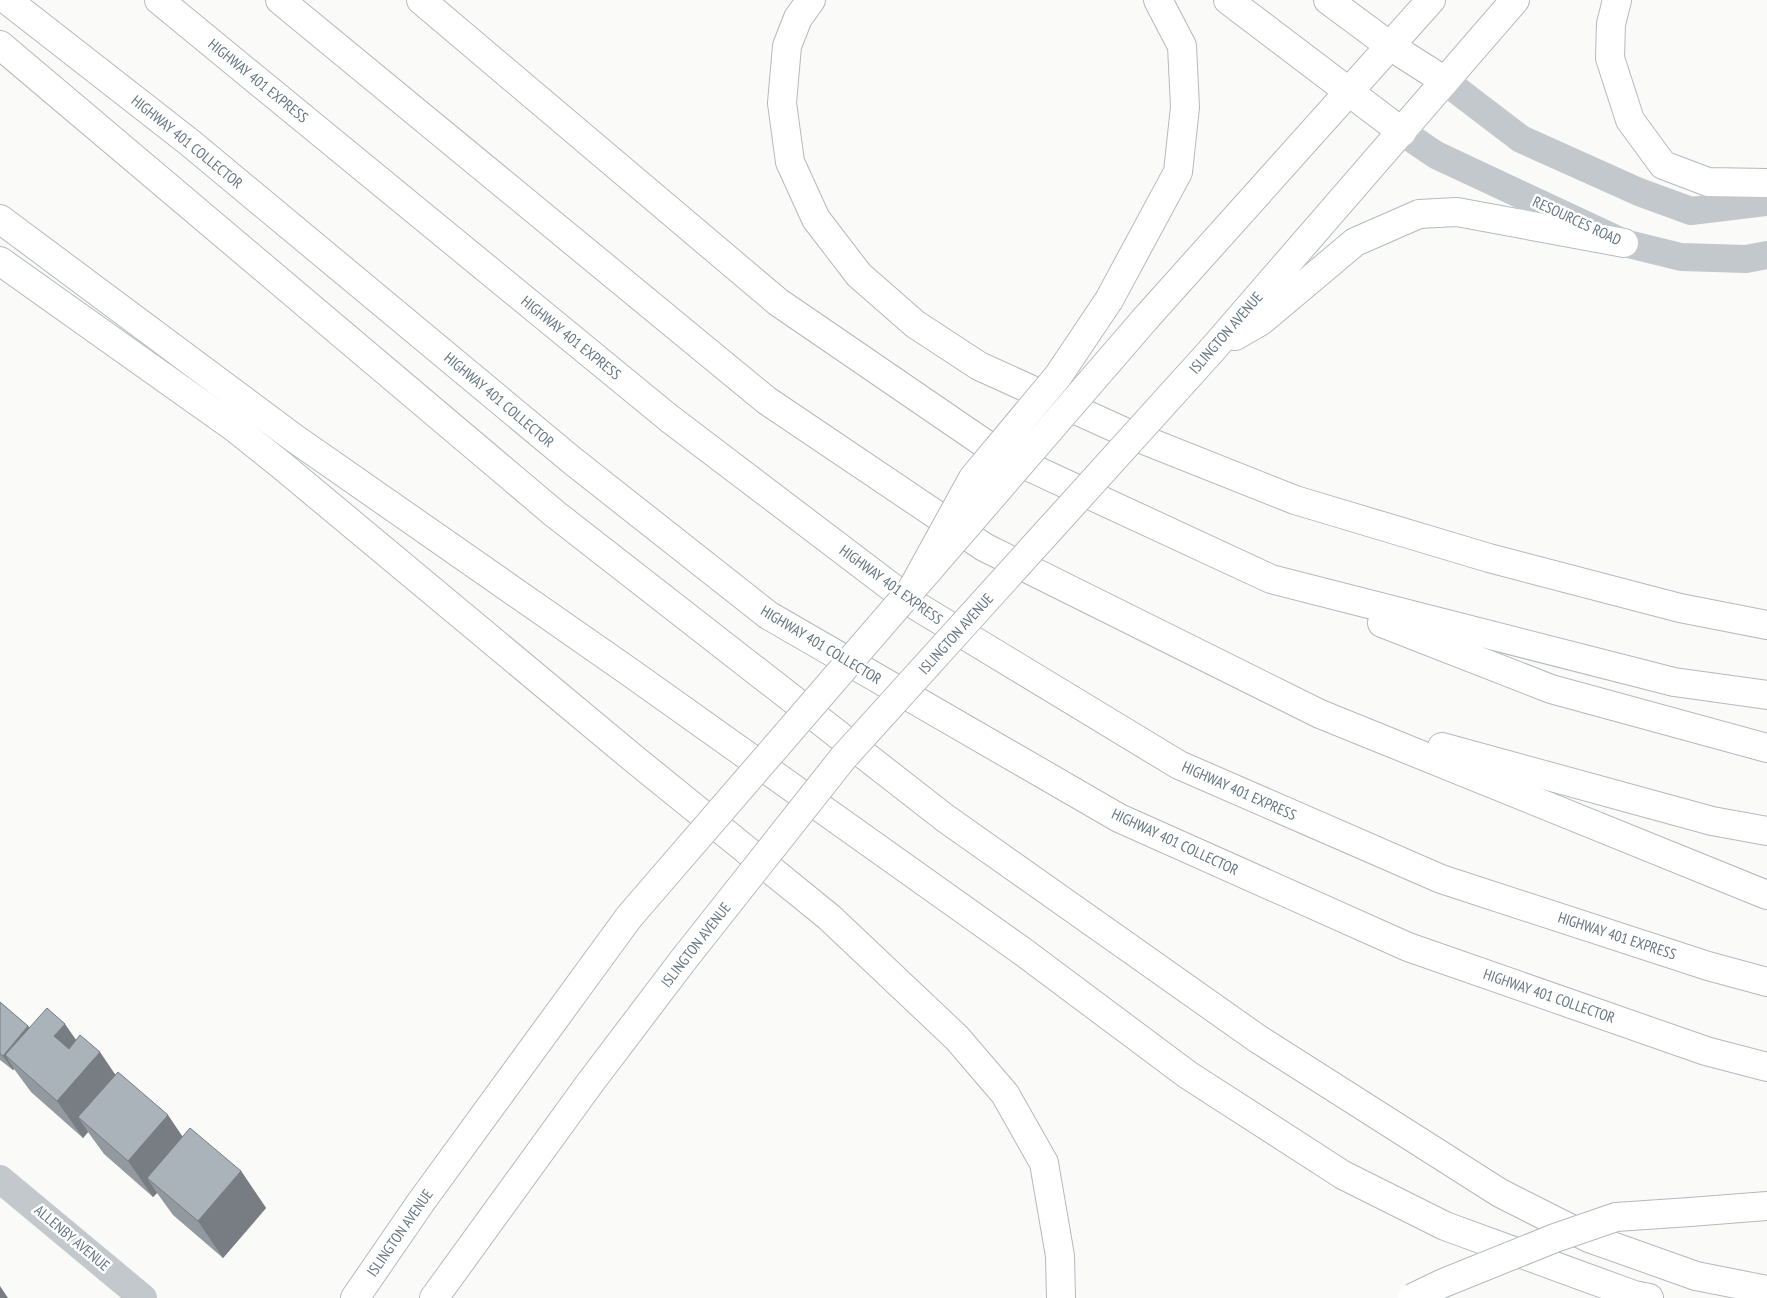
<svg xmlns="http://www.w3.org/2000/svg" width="1767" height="1298" font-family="'PT Sans Narrow',sans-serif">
	<rect width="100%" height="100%" fill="#fafaf8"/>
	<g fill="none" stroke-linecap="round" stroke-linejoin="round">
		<defs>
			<g id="secondary">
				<path d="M1617,0L1611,24L1610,58L1630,120L1663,165L1708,182L1767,183"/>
				<path d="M1146,318L1431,0"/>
				<path d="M1235,336L1261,321L1355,242L1419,214L1457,212L1624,243"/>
				<path d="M1212,350L1515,0"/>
				<path d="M355,1298L421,1202L629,917"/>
				<path d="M434,1298L590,1083L684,959"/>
			</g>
			<g id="highway">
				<path d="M7,0L189,142L574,462L768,615L1119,818L1408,947L1706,1051L1767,1067"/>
				<path d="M159,0L670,419L915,605L1179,765L1441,879L1708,966L1767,982"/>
				<path d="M280,0L766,400L984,547L1320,714L1767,895"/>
				<path d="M421,0L778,302L997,452L1271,579L1674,682L1767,695"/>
				<path d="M811,0L798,18L787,46L782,103L790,162L816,219L859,275L915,324L979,366L1129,434L1295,500L1489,558L1680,608L1767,625"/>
				<path d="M1228,0L1402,132"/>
				<path d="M1328,0L1390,46L1445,81"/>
				<path d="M0,45L555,514L945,818L1258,1039L1500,1193L1589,1238L1696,1276L1767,1290"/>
				<path d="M0,219L294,438L631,673L1022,951L1188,1075L1343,1175L1445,1226L1634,1295L1649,1298"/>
				<path d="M0,261L235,428L280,464L633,758L829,917L957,1038L1005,1094L1044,1163L1060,1256L1061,1298"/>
				<path d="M1109,300L1178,172L1185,107L1182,46L1158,0"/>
				<path d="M1382,623L1551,689L1767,748"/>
				<path d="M1442,747L1712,821L1767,831"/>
				<path d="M1690,1212L1767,1206"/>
			</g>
		</defs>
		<use href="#secondary" stroke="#b3babf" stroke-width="30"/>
		<use href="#highway" stroke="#b4b9bd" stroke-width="30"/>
		<g stroke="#c3c8cc" stroke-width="28">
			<path d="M1445,81L1521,139L1639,192L1691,211L1767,202"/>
			<path d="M1402,132L1436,155L1624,243L1681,257L1746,259L1767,255"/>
			<path d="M0,1179L143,1298"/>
		</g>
		<use href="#secondary" stroke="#fff" stroke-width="28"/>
		<use href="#highway" stroke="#fff" stroke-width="28"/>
		<defs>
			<g id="secondary-bridge">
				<path d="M629,917L1146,318"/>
				<path d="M684,959L843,758L1212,350"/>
			</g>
			<g id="highway-bridge">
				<path d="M912,589L973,478L1058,376L1109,300"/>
				<path d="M1412,1298L1441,1284L1555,1238L1616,1217L1690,1212"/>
			</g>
		</defs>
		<use href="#secondary-bridge" stroke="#b3babf" stroke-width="30" stroke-linecap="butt"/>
		<use href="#highway-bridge" stroke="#b4b9bd" stroke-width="30" stroke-linecap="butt"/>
		<use href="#secondary-bridge" stroke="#fff" stroke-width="28"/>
		<use href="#highway-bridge" stroke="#fff" stroke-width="28"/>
	</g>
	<path fill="#929a9f" d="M0,1002L29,1027L76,1040L116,1075L183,1137L241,1171L266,1208L223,1258L173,1215L157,1193L153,1197L104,1154L88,1132L83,1138L31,1092L14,1069L13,1070L0,1060Z"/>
	<g fill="#777d82">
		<path d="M65,1024L90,1060L80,1073L54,1036Z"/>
		<path d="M28,1026L38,1040L5,1055L14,1069L13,1070L3,1056Z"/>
		<path d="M100,1052L125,1089L78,1117L88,1132L83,1138L57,1101Z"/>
		<path d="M168,1115L193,1152L147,1178L157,1193L153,1197L128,1161Z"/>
		<path d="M241,1171L266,1208L223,1258L198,1221Z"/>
		<path d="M0,1286L8,1298H0Z"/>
	</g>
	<g fill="#aab3b9" stroke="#777d82">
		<path d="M0,1002L28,1026L3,1056L0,1054Z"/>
		<path d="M47,1008L65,1024L54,1036L69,1049L80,1035L100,1052L57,1101L5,1055Z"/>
		<path d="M118,1072L168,1115L128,1161L78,1117Z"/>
		<path d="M190,1128L241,1171L198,1221L147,1178Z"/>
	</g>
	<g text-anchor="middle" stroke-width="5" stroke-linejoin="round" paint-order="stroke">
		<g font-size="15" fill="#657683" stroke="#fff">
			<text transform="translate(258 81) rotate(39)" y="5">HIGHWAY 401 EXPRESS</text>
			<text transform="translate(187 142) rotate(39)" y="5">HIGHWAY 401 COLLECTOR</text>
			<text transform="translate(1577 221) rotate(25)" y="5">RESOURCES ROAD</text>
			<text transform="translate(1226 333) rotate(-49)" y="5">ISLINGTON AVENUE</text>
			<text transform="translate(571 338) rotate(39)" y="5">HIGHWAY 401 EXPRESS</text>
			<text transform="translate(499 400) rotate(40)" y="5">HIGHWAY 401 COLLECTOR</text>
			<text transform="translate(891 585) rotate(36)" y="5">HIGHWAY 401 EXPRESS</text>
			<text transform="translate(956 634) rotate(-48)" y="5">ISLINGTON AVENUE</text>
			<text transform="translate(821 645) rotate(31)" y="5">HIGHWAY 401 COLLECTOR</text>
			<text transform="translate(1239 791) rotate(24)" y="5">HIGHWAY 401 EXPRESS</text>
			<text transform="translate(1175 842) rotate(25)" y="5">HIGHWAY 401 COLLECTOR</text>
			<text transform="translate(1617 936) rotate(18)" y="5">HIGHWAY 401 EXPRESS</text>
			<text transform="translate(696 945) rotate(-52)" y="5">ISLINGTON AVENUE</text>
			<text transform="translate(1549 996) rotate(19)" y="5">HIGHWAY 401 COLLECTOR</text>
			<text transform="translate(400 1233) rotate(-55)" y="5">ISLINGTON AVENUE</text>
			<text transform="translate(72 1238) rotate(40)" y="5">ALLENBY AVENUE</text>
		</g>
	</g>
</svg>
